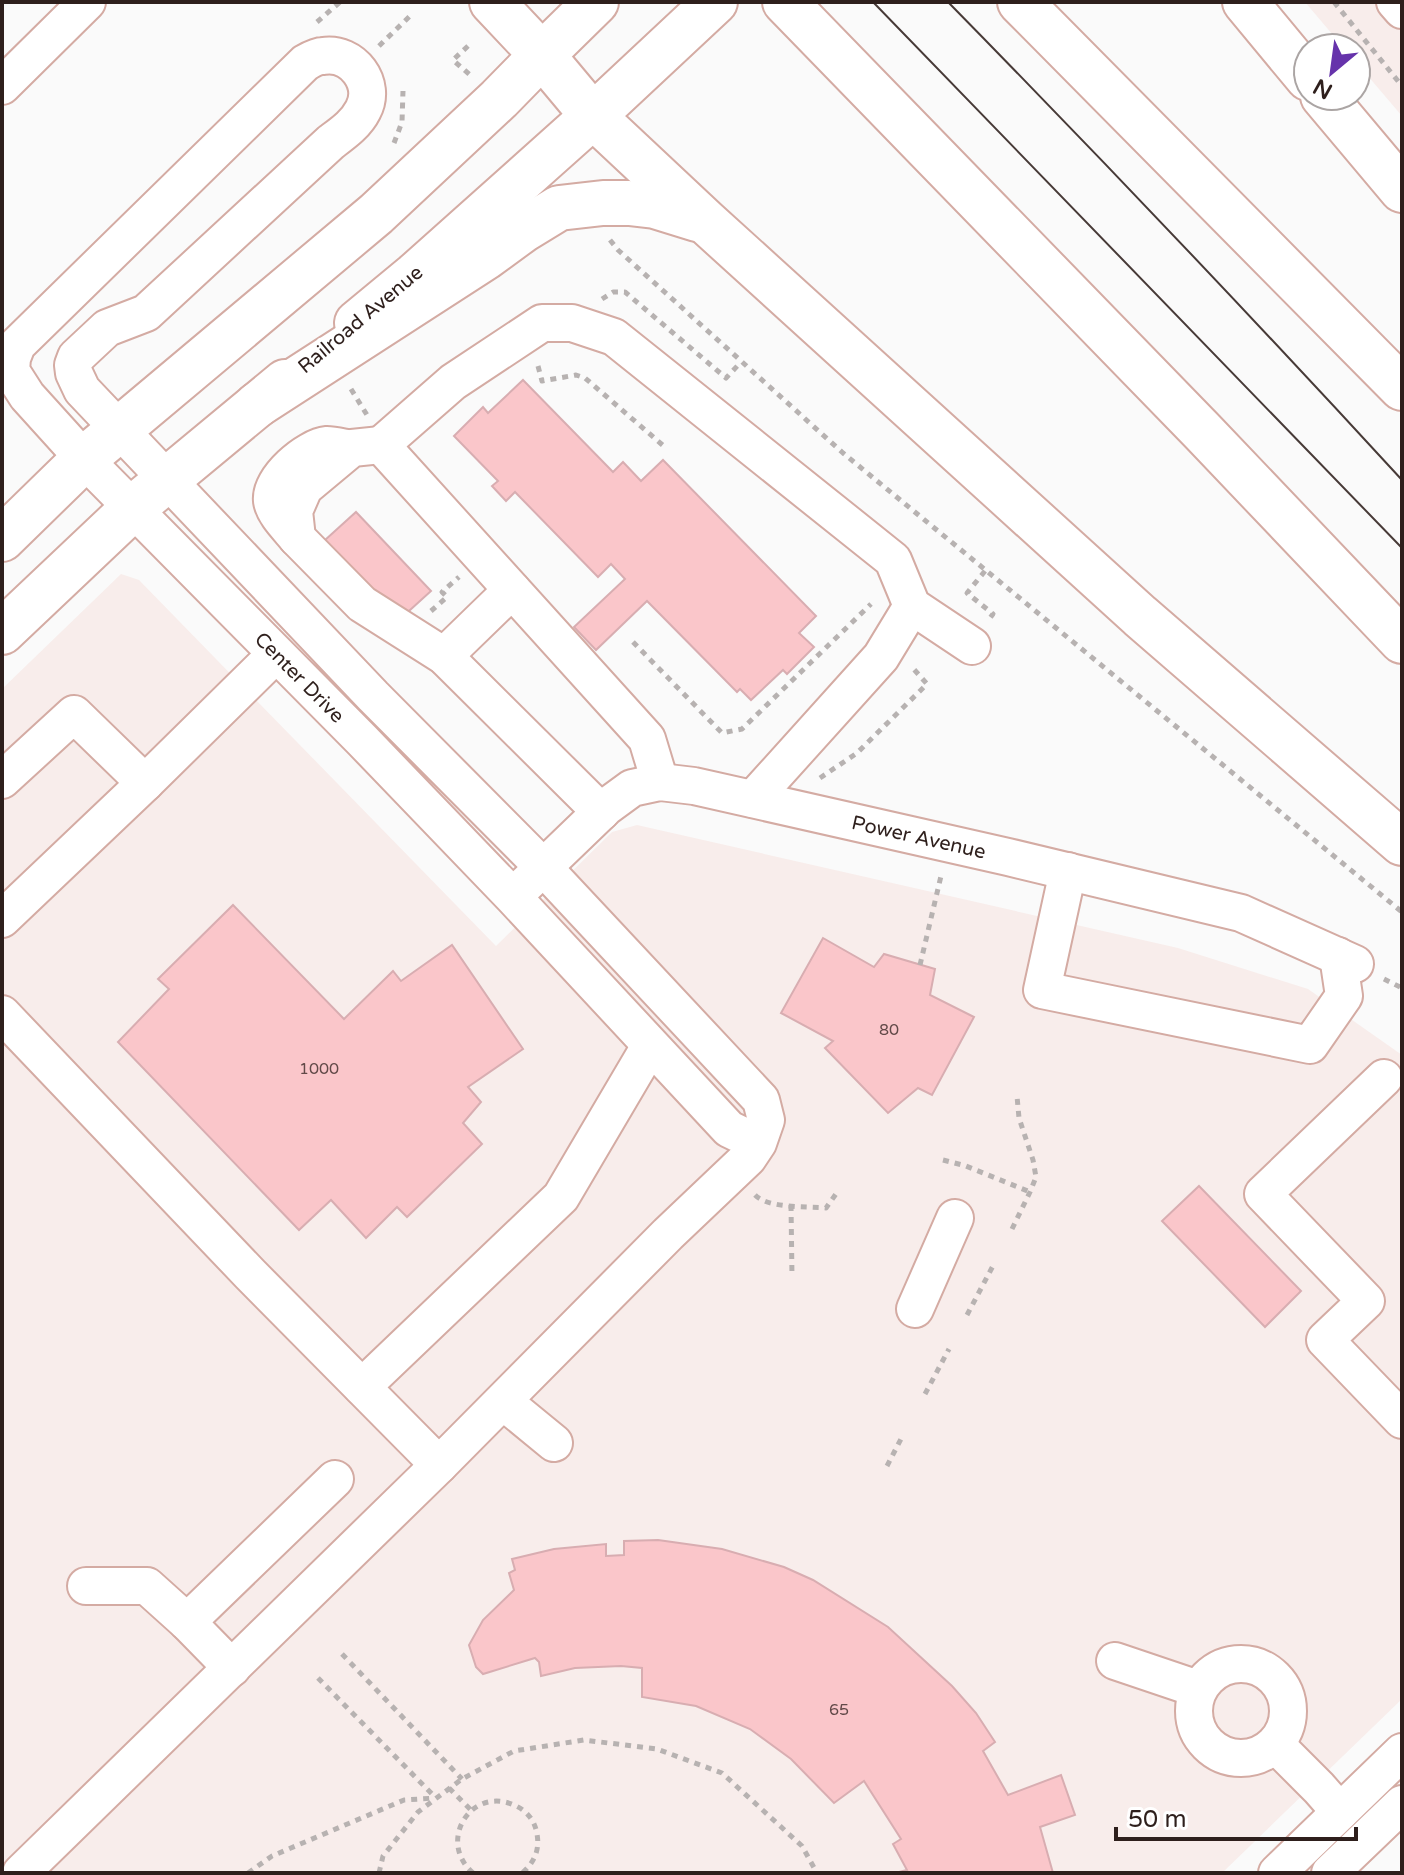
<svg xmlns="http://www.w3.org/2000/svg" width="1404" height="1875" font-family="'Varela Round',sans-serif">
	<rect width="100%" height="100%" fill="#fafafa"/>
	<g fill="#f8edeb">
		<path d="M1305,2H1402V116L1356,62V48H1344Z"/>
		<path d="M121,574L139,580L496,946L612,832L637,825L1178,948L1308,989L1402,1055V1699L1222,1873H2V689Z"/>
	</g>
	<g fill="#fac6ca" stroke="#d8adb1" stroke-width="2">
		<path d="M523,380L613,472L623,462L641,481L663,460L816,616L799,633L814,647L787,674L783,670L751,700L740,689L737,692L647,601L596,650L574,627L625,579L611,564L598,577L515,492L506,501L492,486L498,481L454,436L483,407L488,413Z"/>
		<path d="M356,512L431,591L399,620L325,540Z"/>
		<path d="M233,905L344,1019L393,971L401,981L452,945L523,1049L468,1087L481,1102L463,1123L482,1144L407,1217L397,1207L366,1238L331,1200L299,1230L118,1042L169,989L158,979Z"/>
		<path d="M823,938L874,967L884,954L935,969L930,995L974,1017L932,1095L918,1088L888,1113L825,1048L833,1041L781,1013Z"/>
		<path d="M1199,1186L1301,1291L1265,1327L1162,1221Z"/>
		<path d="M658,1540L722,1549L784,1567L813,1580L888,1627L952,1686L976,1713L995,1742L983,1751L1008,1795L1061,1775L1075,1815L1040,1827L1053,1873H895L907,1870L893,1844L901,1839L864,1781L834,1803L791,1759L750,1729L696,1706L642,1697V1668L621,1666L575,1668L541,1676L539,1662L535,1658L483,1674L476,1667L469,1645L483,1620L514,1590L509,1573L515,1570L512,1559L554,1549L606,1544V1556L624,1555V1541Z"/>
	</g>
	<g fill="none" stroke-linecap="round" stroke-linejoin="round">
		<defs>
			<g id="minor">
				<path d="M1395,2L1402,10"/>
				<path d="M2,86L87,2"/>
				<path d="M381,445L352,448L304,488L294,511L297,538L362,604L444,656L601,812"/>
				<path d="M297,538C289,528 274,514 272,501C269,479 307,447 327,445C333,445 341,447 346,448"/>
				<path d="M444,656L512,590"/>
				<path d="M2,780L74,714L145,783"/>
				<path d="M660,782L647,739L381,445L453,382L542,323H572L614,337L893,560L912,606L972,646"/>
				<path d="M753,799L881,657L912,606"/>
				<path d="M1068,871L1042,990L1310,1045L1344,996L1338,956"/>
				<path id="s1" d="M525,885L606,807L632,788L660,782L694,786L1008,857L1241,913L1355,964"/>
				<path d="M2,919L145,783L276,654"/>
				<path d="M2,1014L250,1274L439,1465"/>
				<path d="M1384,1078L1263,1194L1366,1301L1325,1340L1402,1420"/>
				<path d="M915,1309L955,1218"/>
				<path d="M362,1387L561,1197L650,1046"/>
				<path d="M504,1402L554,1443"/>
				<path d="M86,1586H147L187,1622L232,1668"/>
				<path d="M187,1622L335,1479"/>
				<path d="M1115,1661L1198,1689"/>
				<circle cx="1241" cy="1711" r="47"/>
				<path d="M1275,1744L1319,1788L1340,1812"/>
				<path id="s2" d="M21,1873L439,1465L668,1234L748,1158L758,1143L766,1120L761,1100L543,867L373,696L120,430L82,390L74,373L73,365L76,357L107,328L146,313L331,142C343,133 356,124 363,110C377,84 353,51 323,56C317,56 310,60 305,63L17,345L12,358L11,371L27,396L84,459L362,740L513,897L729,1129L758,1143"/>
				<path d="M1277,1873L1402,1752"/>
				<path d="M1330,1873L1402,1804"/>
			</g>
			<g id="major">
				<path d="M357,323L415,275L593,116L542,55L492,2"/>
				<path d="M2,539L84,459L376,214L499,99L542,55"/>
				<path d="M2,632L133,508L285,382"/>
			</g>
			<g id="highway">
				<path d="M715,2L593,116L705,221L1140,616L1402,843"/>
				<path d="M785,2L1203,432L1402,641"/>
				<path d="M1020,2L1402,388"/>
				<path d="M1245,2L1308,78"/>
				<path d="M542,55L596,2"/>
				<path d="M1323,96L1402,190"/>
				<path d="M257,405L486,257L523,230L559,208L603,203H629L655,206L697,219"/>
			</g>
		</defs>
		<use href="#minor" stroke="#d4aba3" stroke-width="40"/>
		<use href="#major" stroke="#d4aba3" stroke-width="48"/>
		<use href="#highway" stroke="#d4aba3" stroke-width="48"/>
		<g stroke="#b7b2b1" stroke-width="5" stroke-dasharray="6 6" stroke-linecap="butt">
			<path d="M1334,2L1402,86"/>
			<path d="M317,22L340,2"/>
			<path d="M379,46L410,16"/>
			<path d="M468,46L453,60L470,75"/>
			<path d="M394,143L402,122L403,91"/>
			<path d="M610,240L618,250L843,453L1402,912"/>
			<path d="M602,299L613,292H625L726,378L741,362"/>
			<path d="M538,366L542,381L576,375L585,378L666,448"/>
			<path d="M351,389L367,415"/>
			<path d="M985,571L967,593L993,614L990,618"/>
			<path d="M431,611L447,597L442,592L459,577"/>
			<path d="M633,642L722,733L742,729L871,604"/>
			<path d="M820,778L857,753L927,684L911,666"/>
			<path d="M920,965L941,876"/>
			<path d="M1384,979L1402,988"/>
			<path d="M943,1160L966,1166L1030,1192"/>
			<path d="M755,1195C769,1209 807,1206 826,1208L838,1191"/>
			<path d="M791,1205L792,1277"/>
			<path d="M1012,1229L1030,1192L1036,1177L1033,1160L1019,1118L1017,1096"/>
			<path d="M967,1315L995,1262"/>
			<path d="M925,1394L949,1349"/>
			<path d="M887,1466L902,1437"/>
			<path d="M342,1654L462,1779"/>
			<path d="M318,1678L435,1797"/>
			<path d="M449,1788L471,1810"/>
			<path d="M248,1873L272,1856L404,1800L435,1798"/>
			<path d="M379,1873L383,1856L418,1812L462,1779L514,1751L584,1740L657,1749L722,1773L802,1846L817,1873"/>
			<path d="M473,1873C436,1841 472,1784 516,1806C527,1811 535,1821 537,1834C540,1850 534,1863 522,1873"/>
		</g>
		<use href="#minor" stroke="#fff" stroke-width="36"/>
		<use href="#major" stroke="#fff" stroke-width="44"/>
		<use href="#highway" stroke="#fff" stroke-width="44"/>
		<g stroke="#473a37" stroke-width="2">
			<path d="M873,2L1402,548"/>
			<path d="M948,2C1102,159 1253,318 1402,480"/>
		</g>
	</g>
	<g text-anchor="middle" stroke-width="8" stroke-linejoin="round" paint-order="stroke">
		<g font-size="16" fill="#614948">
			<text x="889" y="1035">80</text>
			<text x="319" y="1074">1000</text>
			<text x="839" y="1715">65</text>
		</g>
		<g font-size="20" fill="#2e1f1c" stroke="#fff">
			<text transform="translate(360 319) rotate(-40)" y="7">Railroad Avenue</text>
			<text dy="7" stroke="none"><textPath href="#s2" startOffset="3436">Center Drive</textPath></text>
			<text dy="7" stroke="none"><textPath href="#s1" startOffset="438">Power Avenue</textPath></text>
		</g>
	</g>
	<rect width="1404" height="1875" fill="none" stroke="#2e1f1c" stroke-width="8"/>
	<g transform="translate(1332 72) rotate(209)"><circle r="38" fill="#ffffff" stroke="#aba5a4" stroke-width="2"/>
	<path d="M0-6L14 30L0 20L-14 30Z" fill="#6633ab"/>
	<text y="-12" font-size="22" font-weight="bold" text-anchor="middle" fill="#2e1f1c">N</text>
	</g>
	<path d="M1116 1827v12h240v-12" fill="none" stroke="#2e1f1c" stroke-width="4"/>
	<text x="1128" y="1827" font-size="24" fill="#2e1f1c" stroke="#ffffff" stroke-width="6" paint-order="stroke">50 m</text>
</svg>
